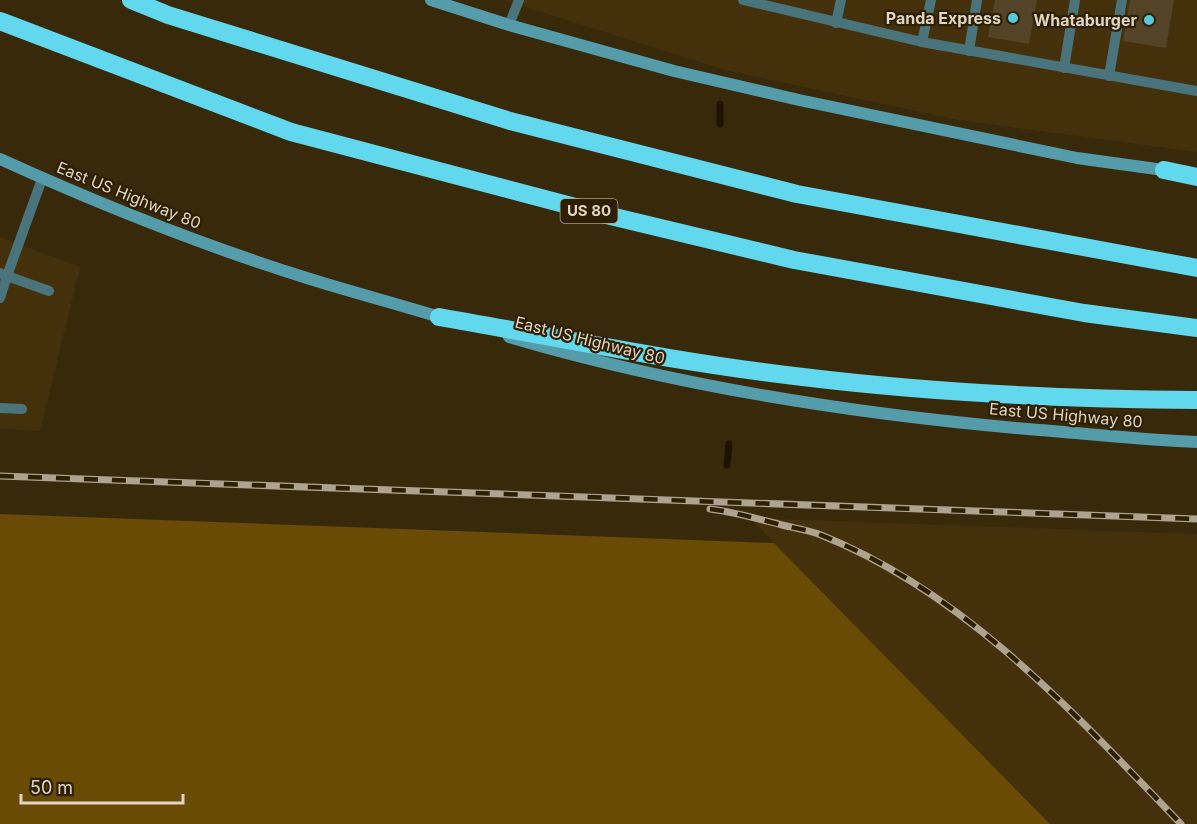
<svg xmlns="http://www.w3.org/2000/svg" width="1197" height="824" font-family="Inter,sans-serif">
	<rect width="100%" height="100%" fill="#38290b"/>
	<g fill="#44310b">
		<path d="M503,0H1197V152L958,120L725,70Z"/>
		<path d="M0,237L80,267L40,431L0,429Z"/>
		<path d="M750,518L1197,534V824H1050Z"/>
	</g>
	<path fill="#6a4b05" d="M0,514L774,543L1050,824H0Z"/>
	<g fill="none" stroke-linecap="round" stroke-linejoin="round">
		<g stroke="#1f1200" stroke-width="7">
			<path d="M720,104V124"/>
			<path d="M727,465L729,444"/>
		</g>
	</g>
	<g fill="#544427">
		<path d="M995,0H1037L1029,44L988,37Z"/>
		<path d="M1130,0H1174L1166,48L1123,41Z"/>
	</g>
	<g fill="none" stroke-linecap="round" stroke-linejoin="round">
		<g stroke="#49747c" stroke-width="10">
			<path d="M743,0L922,42L1197,91"/>
			<path d="M836,23L841,0"/>
			<path d="M509,25L519,0"/>
			<path d="M922,42L931,0"/>
			<path d="M969,51L977,0"/>
			<path d="M1064,68L1075,0"/>
			<path d="M1109,76L1122,0"/>
			<path d="M0,273L7,276L42,179"/>
			<path d="M0,298L7,276L49,291"/>
			<path d="M0,408L22,409"/>
		</g>
		<g stroke="#549caa" stroke-width="12">
			<path d="M431,0L509,25L674,71L799,100L1077,158L1171,171"/>
			<path d="M0,159C101,205 204,246 310,279C355,293 401,305 446,319"/>
			<path d="M509,337C682,388 859,415 1039,430C1092,434 1144,440 1197,442"/>
		</g>
		<g stroke="#61d8ed" stroke-width="18">
			<path d="M131,0L168,15L510,121L797,194L1197,268"/>
			<path d="M0,21L291,132L598,213L794,260L1084,313L1197,328"/>
			<path d="M1164,170L1197,177"/>
			<path d="M439,317C560,338 681,363 803,377C934,393 1065,399 1197,400"/>
		</g>
		<defs>
			<g id="rail">
				<path d="M0,476L1197,519"/>
				<path d="M710,509C735,512 758,519 782,525C794,528 809,530 821,535C966,593 1075,714 1181,824"/>
			</g>
		</defs>
		<use href="#rail" stroke="#aea38f" stroke-width="7"/>
		<use href="#rail" stroke="#2e1f02" stroke-width="4.5" stroke-dasharray="14" stroke-linecap="butt"/>
	</g>
	<g fill="#55cadf" stroke="#2e1f02" stroke-width="2">
		<circle cx="1013" cy="18" r="6"/>
		<circle cx="1149" cy="20" r="6"/>
	</g>
	<g text-anchor="middle" stroke-width="4.5" stroke-linejoin="round" paint-order="stroke">
		<rect fill="#2e1f02" stroke="#aa9e8a" stroke-width="1.5" x="560.5" y="199" width="57" height="24" rx="4.5"/>
		<g font-size="15" font-weight="bold" fill="#dfd5c5">
			<text x="589" y="216">US 80</text>
		</g>
		<g font-size="16" font-weight="bold" fill="#dfd5c5" stroke="#2e1f02" text-anchor="end">
			<text x="1001" y="24">Panda Express</text>
			<text x="1137" y="26">Whataburger</text>
		</g>
		<g font-size="16" fill="#dfd5c5" stroke="#2e1f02">
			<text transform="translate(129 195) rotate(22)" y="6">East US Highway 80</text>
			<text transform="translate(590 340) rotate(14)" y="6">East US Highway 80</text>
			<text transform="translate(1066 415) rotate(5)" y="6">East US Highway 80</text>
		</g>
	</g>
	<path d="M21 794v9h162v-9" fill="none" stroke="#dfd5c5" stroke-width="3"/>
	<text x="30" y="794" font-size="18" fill="#dfd5c5" stroke="#2e1f02" stroke-width="4.5" paint-order="stroke">50 m</text>
</svg>
